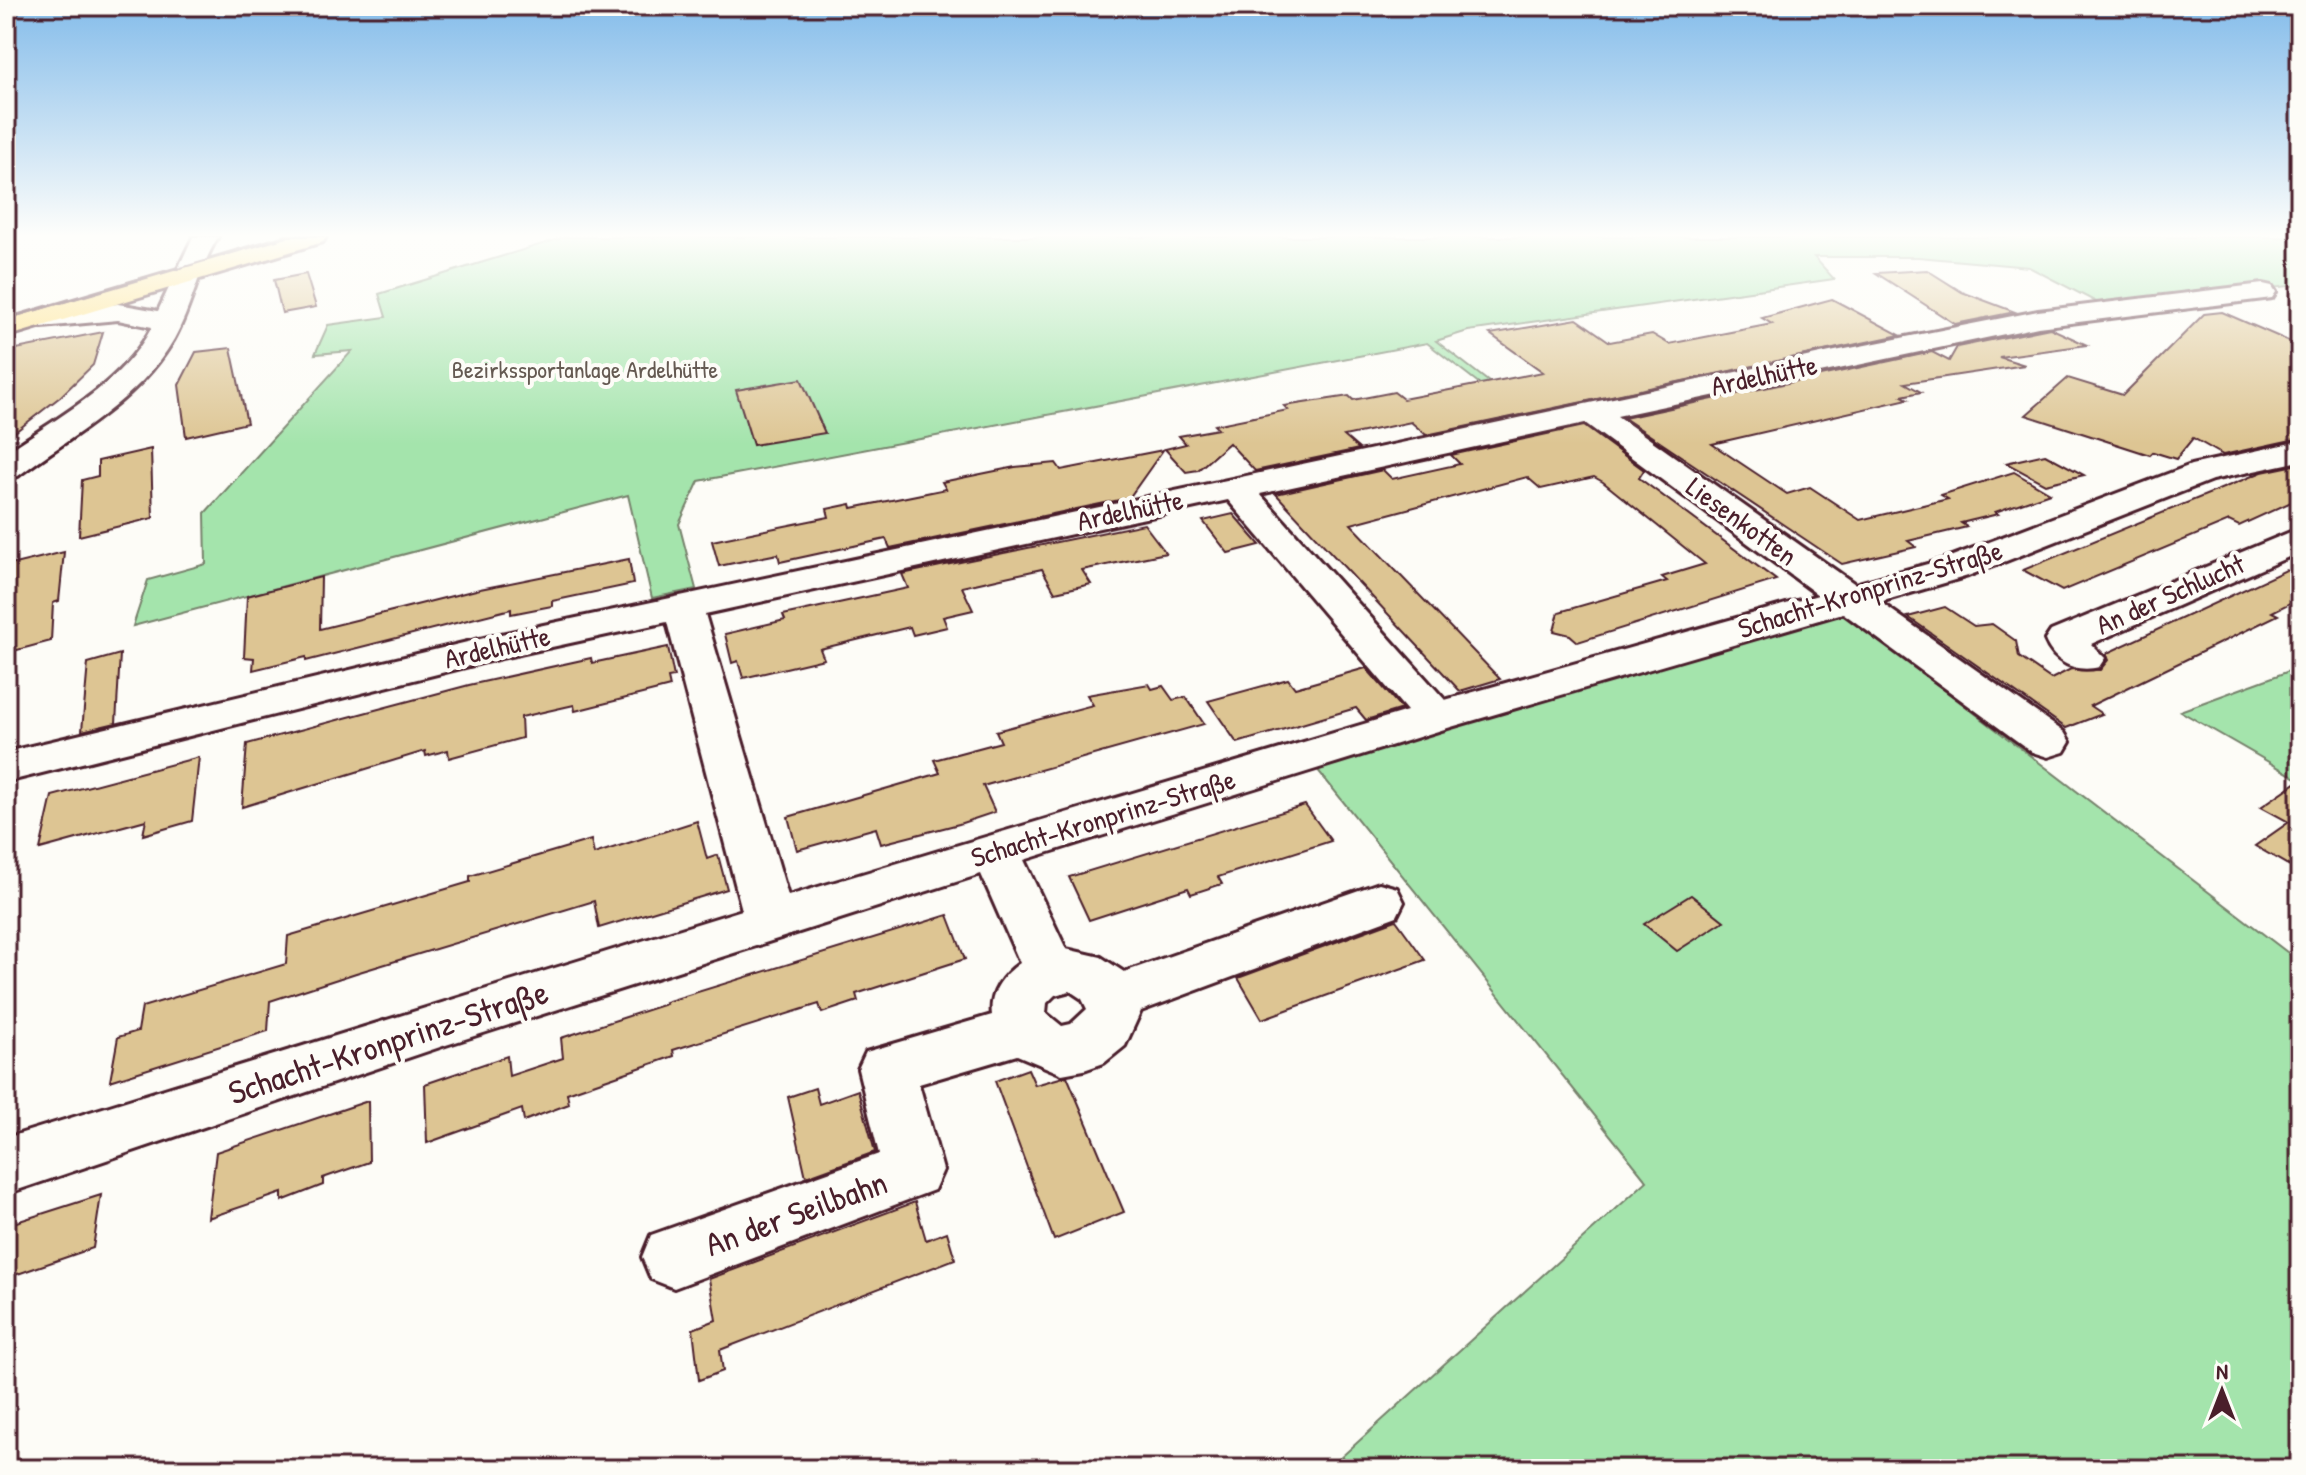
<svg xmlns="http://www.w3.org/2000/svg" width="2306" height="1475" font-family="'Patrick Hand',sans-serif">
	<rect width="100%" height="100%" fill="#fdfcf7"/>
	<filter id="ink" filterUnits="userSpaceOnUse"><feTurbulence type="fractalNoise" baseFrequency=".0125" numOctaves="2"/><feDisplacementMap in="SourceGraphic" scale="16" xChannelSelector="R" yChannelSelector="G"/><feConvolveMatrix kernelMatrix="1 2 1 2 8 2 1 2 1" color-interpolation-filters="sRGB"/></filter>
	<g filter="url(#ink)">
		<g fill="#a4e4ac" stroke="#77826c" stroke-width="2">
			<path d="M565,237H2300V285L2102,305L2029,267L1918,257H1814L1834,279L1468,331L1436,341L1529,413L1520,415L1427,343L699,481L679,524L696,589L652,598L628,495L133,626L148,580L206,564L205,513L352,351L315,354L328,325L386,317L379,294Z"/>
			<path d="M1836,607L2300,962V1469H1328L1647,1181L1317,769Z"/>
			<path d="M2300,667V780L2180,711Z"/>
		</g>
		<g fill="#ddc593" stroke="#4a1f2b" stroke-width="2">
			<path d="M1927,270L1962,292L2015,312L1955,324L1876,273Z"/>
			<path d="M306,274L316,307L282,313L274,280Z"/>
			<path d="M1832,299L1900,335L1426,435L1411,422L1344,436L1359,449L1255,471L1229,443L1198,470L1186,472L1165,449L1186,444L1179,436L1218,429L1214,425L1288,410L1284,406L1349,396L1353,400L1394,392L1403,399L1543,372L1490,334L1577,319L1610,342L1652,334L1669,344L1772,324L1762,318Z"/>
			<path d="M2222,312L2300,346V438L2223,455L2193,438L2176,459L2153,452L2150,455L2026,415L2068,378L2123,395L2204,314Z"/>
			<path d="M2050,328L2087,345L1999,357L2025,365L1905,383L1921,392L1902,396L1908,399L1712,444L1787,494L1810,487L1860,520L1948,499L1941,495L2014,472L2050,493L1995,512L1998,514L1961,523L1967,527L1908,541L1916,547L1842,564L1624,418L1932,352L1949,361L1957,347Z"/>
			<path d="M103,332L93,365L60,397L6,439V351Z"/>
			<path d="M231,348L247,423L186,437L179,385L196,352Z"/>
			<path d="M801,379L825,433L753,445L736,390Z"/>
			<path d="M1584,426L1644,470L1639,478L1776,580L1578,642L1570,635L1554,631L1559,612L1667,581L1662,577L1705,564L1603,482L1594,477L1541,489L1527,477L1351,524L1500,679L1460,691L1276,494L1383,470L1392,479L1460,464L1451,455Z"/>
			<path d="M151,449L153,518L79,536L82,480L98,476V461Z"/>
			<path d="M1163,450L1129,498L890,548L886,539L780,562L778,554L719,566L712,541L829,517L827,509L851,504L852,508L946,489L942,482L1015,467L1056,463L1061,470Z"/>
			<path d="M2045,454L2084,475L2045,484L2006,463Z"/>
			<path d="M2300,464V498L2239,526L2229,521L2062,591L2023,570L2262,472Z"/>
			<path d="M1233,514L1260,545L1228,553L1203,521Z"/>
			<path d="M1144,524L1166,553L1082,570L1091,584L1055,592L1042,569L1001,578L962,587L973,610L943,617L947,627L913,635L910,627L820,649L824,659L743,678L738,661L732,663L725,634L785,620L783,615L908,588L902,574Z"/>
			<path d="M64,552L59,601L53,603L51,641L6,653V566Z"/>
			<path d="M629,559L633,584L552,601V606L511,614V609L306,661V657L253,670L254,658L244,657L247,596L321,577L320,629L480,589Z"/>
			<path d="M2286,570L2300,577V598L2272,612L2278,615L2090,706L2102,714L2066,728L1908,617L1945,607L1974,626L1992,624L2016,641L2019,657L2051,679L2071,669L2100,670L2108,660L2105,654Z"/>
			<path d="M668,647L674,677L668,678L670,687L575,711L574,705L521,717L522,738L449,758L448,750L426,756L425,751L242,807L247,744L469,685L591,658L592,663Z"/>
			<path d="M120,654L116,723L82,731L88,663Z"/>
			<path d="M1366,668L1402,709L1366,720L1356,708L1237,743L1208,701L1288,679L1295,688Z"/>
			<path d="M1149,684L1152,689L1163,686L1173,700L1186,697L1204,724L983,786L995,812L959,824L881,844L876,828L797,850L788,817L940,773L934,760L1001,742L996,731L1093,705L1087,695Z"/>
			<path d="M199,757L192,821L143,835L146,820L40,849L52,796Z"/>
			<path d="M2300,780V872L2255,846L2289,822L2261,807Z"/>
			<path d="M1305,805L1331,841L1218,877L1222,884L1191,894L1188,888L1089,920L1069,877Z"/>
			<path d="M697,821L707,859L718,855L727,889L599,928L594,901L356,973L270,1001L268,1031L110,1081L118,1037L138,1031L142,1007L286,964L288,936L470,882V876L591,840L594,854Z"/>
			<path d="M1691,895L1724,921L1677,951L1644,924Z"/>
			<path d="M948,915L965,959L856,994L858,1001L822,1013L819,1004L673,1050L674,1056L567,1093L569,1104L524,1121L522,1109L427,1143L425,1084L507,1056L509,1076L563,1058L561,1038L666,1004L665,1002Z"/>
			<path d="M1396,920L1425,960L1262,1019L1238,978Z"/>
			<path d="M1028,1069L1035,1085L1067,1076L1124,1212L1054,1240L995,1081Z"/>
			<path d="M815,1088L819,1104L858,1090L875,1152L806,1177L788,1097Z"/>
			<path d="M368,1101L369,1162L323,1178V1185L282,1201V1193L208,1218L216,1152Z"/>
			<path d="M101,1195L93,1248L6,1278L10,1224Z"/>
			<path d="M915,1202L926,1240L947,1232L955,1259L720,1350L723,1371L699,1380L693,1329L716,1320L709,1279Z"/>
		</g>
		<g fill="none" stroke-linecap="round" stroke-linejoin="round">
			<defs>
				<g id="minor">
					<path d="M193,237H218C198,269 192,307 174,339C139,400 73,435 18,476L6,479V453C57,417 122,385 152,327L118,320L42,327L32,325L28,319L32,313L118,304L158,311Z"/>
					<path d="M2263,284L2272,286L2276,292L2272,298L2038,327L1617,416L1855,584L1942,560L2191,465L2300,441V461L2212,480L1968,576L1880,602L2064,732L2070,742L2064,752L2048,757L2032,752L1843,613L1451,727L1024,860L1066,949L1101,957L1124,972L1379,883L1397,888L1404,902L1397,916L1141,1011L1125,1046L1104,1063L1084,1070L1062,1074L1017,1055L919,1084L943,1170L934,1190L674,1288L651,1279L642,1257L651,1235L879,1154L858,1069L866,1052L992,1015C989,993 1003,975 1020,963L981,874L446,1045L6,1194V1138L742,910L667,622L501,658L6,782V752L501,634L1830,352L2038,311ZM1585,423L1818,595L1445,700L1260,494ZM1228,500L1407,711L788,896L705,614ZM1070,991L1082,999L1087,1009L1071,1024L1062,1026L1046,1013L1047,1003L1055,995Z"/>
					<path d="M2300,528V552L2091,644L2105,658L2099,667C2076,673 2054,663 2045,640L2051,631Z"/>
				</g>
				<path id="major" d="M286,237H326L323,242L6,337V320Z"/>
			</defs>
			<use href="#minor" stroke="#4a1f2b" stroke-width="6"/>
			<use href="#major" stroke="#4a1f2b" stroke-width="6"/>
			<use href="#minor" fill="#fdfcf7" fill-rule="evenodd"/>
			<use href="#major" fill="#fddf80" fill-rule="evenodd"/>
			<path stroke="#4a1f2b" stroke-width="2" d="M6,319L287,237"/>
		</g>
	</g>
	<linearGradient id="sky" x2="0" y2="1"><stop stop-color="#84bcea"/><stop offset="0.53" stop-color="#fefefb"/><stop offset="1" stop-color="#fefefb" stop-opacity="0"/></linearGradient>
	<rect width="2306" height="444" fill="url(#sky)"/>
	<g text-anchor="middle" stroke-width="8" stroke-linejoin="round" paint-order="stroke">
		<g font-size="24" fill="#655a52" stroke="#fdfcf7">
			<text x="585" y="378">Bezirkssportanlage Ardelhütte</text>
		</g>
		<g font-size="28" fill="#4a1f2b" stroke="#fdfcf7">
			<text transform="translate(1764 375) rotate(-12)" y="10">Ardelhütte</text>
			<text transform="translate(1130 510) rotate(-12)" y="10">Ardelhütte</text>
			<text transform="translate(1742 521) rotate(36)" y="10">Liesenkotten</text>
			<text transform="translate(1870 589) rotate(-17)" y="10">Schacht-Kronprinz-Straße</text>
			<text transform="translate(2170 594) rotate(-24)" y="10">An der Schlucht</text>
			<text transform="translate(497 647) rotate(-13)" y="10">Ardelhütte</text>
			<text transform="translate(1103 818) rotate(-17)" y="10">Schacht-Kronprinz-Straße</text>
		</g>
		<g font-size="34" fill="#4a1f2b" stroke="#fdfcf7">
			<text transform="translate(388 1042) rotate(-18)" y="12">Schacht-Kronprinz-Straße</text>
			<text transform="translate(796 1213) rotate(-20)" y="12">An der Seilbahn</text>
		</g>
	</g>
	<rect width="2306" height="1475" fill="none" stroke="#fdfcf7" stroke-width="32"/>
	<rect x="16" y="16" width="2274" height="1443" fill="none" stroke="#4a1f2b" stroke-width="3" filter="url(#ink)"/>
	<g transform="translate(2222 1391)" stroke="#fdfcf7" stroke-width="6" paint-order="stroke">
	<path d="M0-6L14 30L0 20L-14 30Z" fill="#4a1f2b"/>
	<text y="-12" font-size="22" font-weight="bold" text-anchor="middle" fill="#4a1f2b">N</text>
	</g>
</svg>
